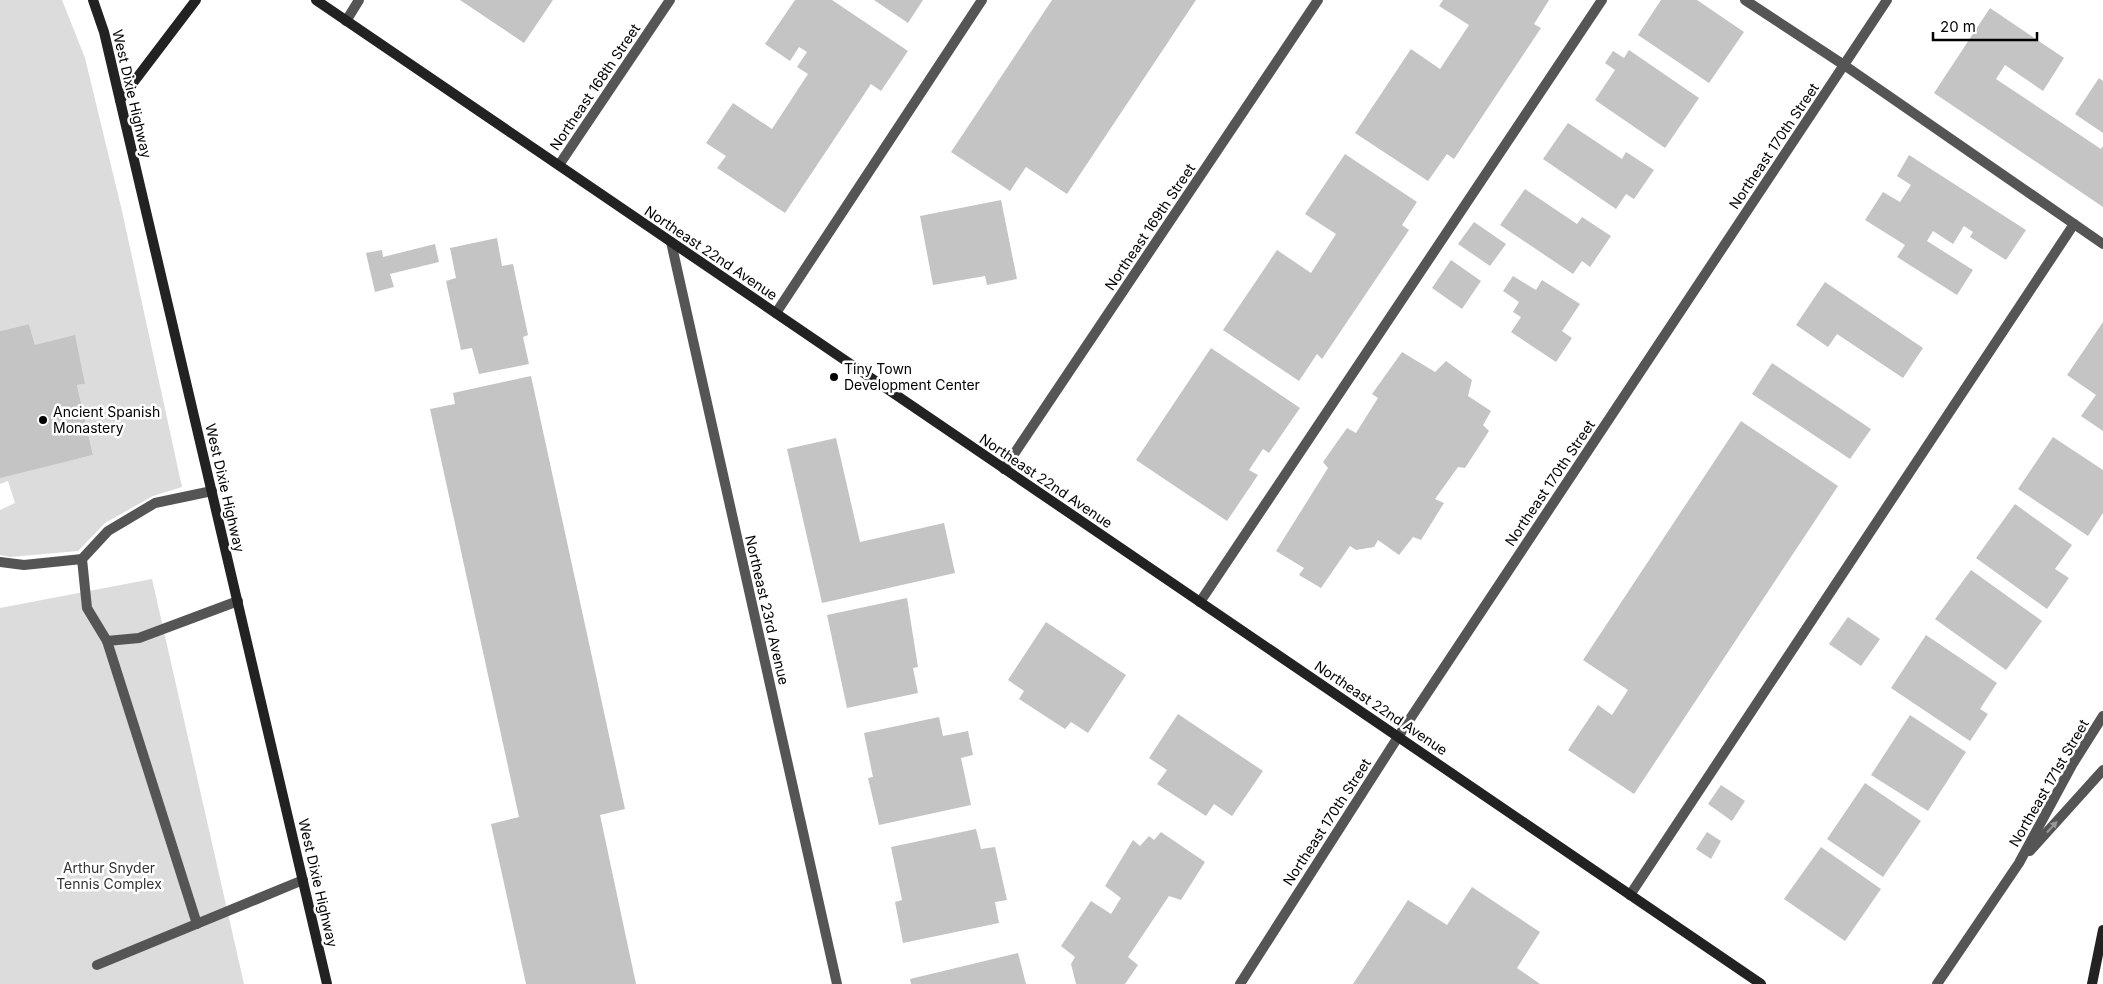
<svg xmlns="http://www.w3.org/2000/svg" width="2103" height="984" font-family="Inter,sans-serif">
	<rect width="100%" height="100%" fill="#fff"/>
	<g fill="#dcdcdc">
		<path d="M0,0H62L85,58L122,211L182,487L153,496L105,523L78,551L10,557L0,555V510L15,503L8,481L0,484V477L93,455L77,385L84,384L35,345L29,324L0,331Z"/>
		<path d="M152,579L244,984H0V608Z"/>
	</g>
	<g fill="#c4c4c4">
		<path d="M460,0H553L524,43Z"/>
		<path d="M795,0H832L908,51L881,91L871,84L785,213L717,168L726,156L706,143L733,103L772,129L808,74L797,67L807,52L799,47L790,61L765,44Z"/>
		<path d="M874,0H923L908,23Z"/>
		<path d="M1052,0H1196L1067,194L1026,167L1010,191L951,152Z"/>
		<path d="M1443,0H1549L1534,24L1541,28L1454,159L1447,154L1428,181L1355,133L1411,49L1440,69L1469,25L1439,6Z"/>
		<path d="M1661,0H1697L1744,32L1709,83L1638,35Z"/>
		<path d="M1990,8L2064,58L2043,91L2005,65L1996,79L2101,149L2103,146V207L1934,93Z"/>
		<path d="M1629,50L1699,98L1665,148L1595,100L1615,70L1605,63L1613,51L1624,58Z"/>
		<path d="M2099,78L2103,81V133L2075,114Z"/>
		<path d="M1568,123L1622,159L1626,152L1654,170L1634,199L1626,194L1616,209L1543,159Z"/>
		<path d="M1345,154L1417,202L1402,225L1409,230L1322,359L1317,354L1299,381L1223,330L1277,250L1311,273L1336,234L1305,214Z"/>
		<path d="M1909,155L2026,230L2006,260L1970,237L1973,232L1964,226L1953,244L1933,231L1927,241L1973,270L1957,295L1897,257L1905,245L1865,220L1883,192L1900,202L1911,185L1897,176Z"/>
		<path d="M1525,189L1577,224L1582,217L1611,236L1590,267L1582,261L1573,274L1500,225Z"/>
		<path d="M1001,200L1017,279L987,285L985,276L933,285L920,216Z"/>
		<path d="M1474,222L1506,244L1490,266L1458,244Z"/>
		<path d="M497,238L502,266L513,264L528,335L523,337L529,364L479,374L472,348L461,350L446,281L456,278L450,248Z"/>
		<path d="M435,244L439,262L390,274L394,287L375,292L366,253L382,250L383,257Z"/>
		<path d="M1451,260L1481,281L1462,309L1432,288Z"/>
		<path d="M1513,276L1536,290L1542,280L1580,304L1562,331L1572,338L1556,362L1511,332L1521,317L1513,312L1519,302L1503,291Z"/>
		<path d="M1825,282L1923,348L1903,378L1837,334L1828,347L1796,325Z"/>
		<path d="M2103,322V431L2081,416L2096,395L2067,375Z"/>
		<path d="M29,324L35,345L75,335L85,384L77,385L93,455L0,478V331Z"/>
		<path d="M1211,348L1300,408L1269,453L1263,449L1249,470L1258,475L1227,521L1136,460Z"/>
		<path d="M1402,352L1435,372L1446,361L1472,380L1468,396L1491,411L1483,425L1489,431L1465,468L1458,467L1435,499L1444,503L1421,540L1413,537L1399,555L1378,540L1374,547L1356,550L1350,546L1321,588L1299,575L1304,568L1276,551L1328,468L1323,462L1347,428L1356,433L1378,398L1372,394Z"/>
		<path d="M1772,363L1871,429L1850,459L1752,394Z"/>
		<path d="M531,376L625,809L600,815L636,984H526L491,824L519,817L430,409L455,404L453,393Z"/>
		<path d="M1741,421L1838,486L1634,794L1568,750L1598,705L1612,715L1628,690L1583,660Z"/>
		<path d="M2053,437L2103,470V513L2088,536L2018,489Z"/>
		<path d="M836,438L860,542L944,523L955,573L822,603L787,449Z"/>
		<path d="M2015,504L2072,545L2055,569L2069,578L2047,609L1976,558Z"/>
		<path d="M1971,570L2042,621L2006,670L1935,619Z"/>
		<path d="M907,598L918,667L913,668L918,693L847,708L827,615Z"/>
		<path d="M1848,617L1880,639L1861,666L1829,644Z"/>
		<path d="M1046,622L1126,675L1088,733L1071,722L1065,729L1019,699L1024,691L1008,680Z"/>
		<path d="M1926,635L1997,683L1980,709L1988,714L1970,741L1891,688Z"/>
		<path d="M1178,714L1263,771L1232,816L1214,804L1206,816L1157,784L1167,770L1149,758Z"/>
		<path d="M1910,715L1966,752L1928,811L1871,775Z"/>
		<path d="M939,717L943,736L968,731L973,755L961,758L971,805L879,825L868,778L873,777L864,733Z"/>
		<path d="M1865,783L1921,821L1883,877L1827,839Z"/>
		<path d="M1721,785L1745,801L1732,821L1708,804Z"/>
		<path d="M976,829L981,849L995,847L1007,900L995,902L999,923L903,943L895,902L902,900L891,847Z"/>
		<path d="M1161,832L1205,862L1181,900L1169,896L1128,957L1138,965L1125,984H1076L1071,964L1075,957L1061,946L1091,901L1111,914L1121,898L1105,886L1133,840L1140,846L1149,836L1154,840Z"/>
		<path d="M1707,832L1721,841L1711,859L1696,849Z"/>
		<path d="M1821,847L1881,889L1845,941L1784,899Z"/>
		<path d="M1472,887L1540,932L1517,968L1540,984H1353L1408,900L1447,925Z"/>
		<path d="M1018,953L1026,984H911L910,979Z"/>
	</g>
	<g fill="none" stroke-linecap="round" stroke-linejoin="round">
		<g stroke="#555" stroke-width="10">
			<path d="M1745,0L1844,65L2103,244"/>
			<path d="M346,21L359,0"/>
			<path d="M776,313L982,0"/>
			<path d="M212,491L155,503L108,531L82,559L87,608L107,641L139,638L238,601"/>
			<path d="M0,562L24,565L82,559"/>
			<path d="M1200,602L1602,0"/>
			<path d="M107,641L197,924"/>
			<path d="M1630,895L2074,224"/>
			<path d="M97,965L303,880"/>
		</g>
		<g stroke="#555" stroke-width="10">
			<path d="M559,165L670,0"/>
			<path d="M671,242L837,984"/>
			<path d="M1004,469L1318,0"/>
			<path d="M2030,851L2103,770"/>
			<path d="M1240,984L1398,737L1887,0"/>
			<path d="M1937,984L2019,863L2072,765L2103,716"/>
		</g>
		<g stroke="#222" stroke-width="10">
			<path d="M93,0L104,32L327,984"/>
			<path d="M316,0L1761,984"/>
			<path d="M120,100L196,0"/>
			<path d="M2092,984L2103,930"/>
		</g>
	</g>
	<defs><path id="oneway-solid" d="M-6-.8H1V-3.2L6.5 0L1 3.2V.8H-6Z" transform="scale(1.25)"/></defs>
	<use fill="#999" href="#oneway-solid" transform="translate(2052 827) rotate(-47)"/>
	<g fill="#000" stroke="#fff" stroke-width="2">
		<circle cx="834" cy="377" r="5"/>
		<circle cx="43" cy="420" r="5"/>
	</g>
	<g text-anchor="middle" stroke-width="5" stroke-linejoin="round" paint-order="stroke">
		<g font-size="14" fill="#000" stroke="#fff">
			<text transform="translate(595 87) rotate(-56)" y="5">Northeast 168th Street</text>
			<text transform="translate(132 94) rotate(77)" y="5">West Dixie Highway</text>
			<text transform="translate(1774 146) rotate(-56)" y="5">Northeast 170th Street</text>
			<text transform="translate(1150 227) rotate(-56)" y="5">Northeast 169th Street</text>
			<text transform="translate(711 253) rotate(34)" y="5">Northeast 22nd Avenue</text>
			<text transform="translate(1046 481) rotate(34)" y="5">Northeast 22nd Avenue</text>
			<text transform="translate(1550 483) rotate(-56)" y="5">Northeast 170th Street</text>
			<text transform="translate(225 488) rotate(77)" y="5">West Dixie Highway</text>
			<text transform="translate(767 610) rotate(77)" y="5">Northeast 23rd Avenue</text>
			<text transform="translate(1381 708) rotate(34)" y="5">Northeast 22nd Avenue</text>
			<text transform="translate(2049 783) rotate(-60)" y="5">Northeast 171st Street</text>
			<text transform="translate(1327 822) rotate(-57)" y="5">Northeast 170th Street</text>
			<text transform="translate(318 883) rotate(77)" y="5">West Dixie Highway</text>
		</g>
		<g font-size="14" fill="#000" stroke="#fff" text-anchor="start">
			<text x="844" y="374">Tiny Town<tspan x="844" dy="16">Development Center</tspan></text>
			<text x="53" y="417">Ancient Spanish<tspan x="53" dy="16">Monastery</tspan></text>
		</g>
		<g font-size="14" fill="#333" stroke="#fff">
			<text x="109" y="873">Arthur Snyder<tspan x="109" dy="16">Tennis Complex</tspan></text>
		</g>
	</g>
	<path d="M1933 32v8h104v-8" fill="none" stroke="#000000" stroke-width="2.5"/>
	<text x="1940" y="32" font-size="15" fill="#000000" stroke="#ffffff" stroke-width="4" paint-order="stroke">20 m</text>
</svg>
